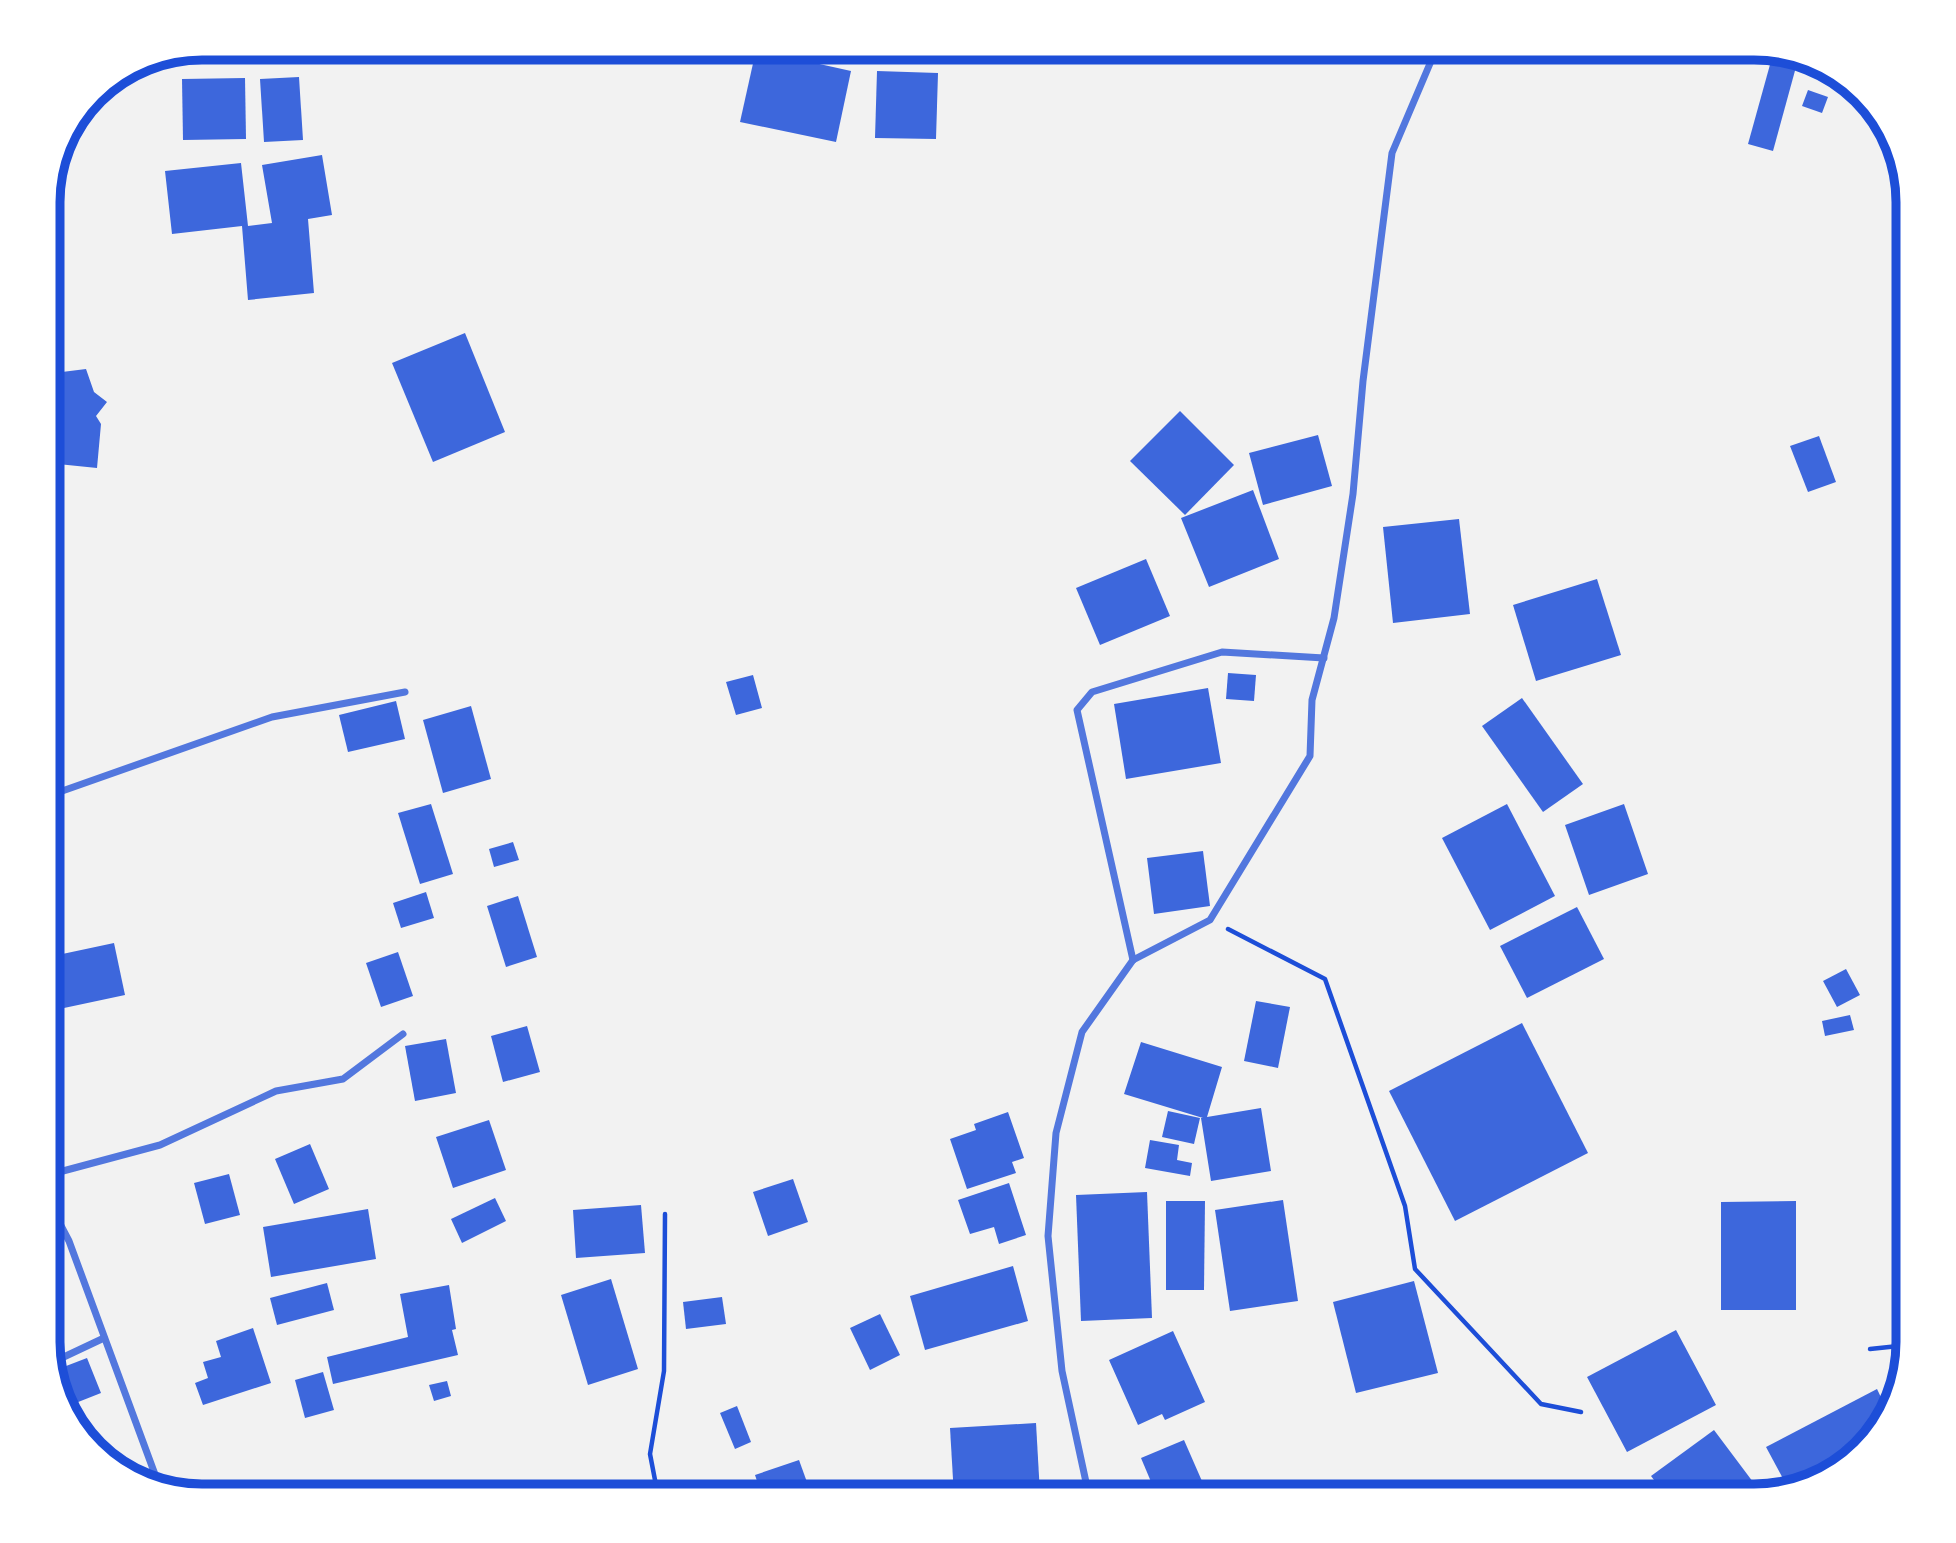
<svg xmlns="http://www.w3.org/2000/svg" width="1956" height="1543" font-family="Barlow,sans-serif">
	<rect width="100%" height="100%" fill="#f2f2f2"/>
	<g fill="#3d67dc">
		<path d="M202,47H224L223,59L158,57Z"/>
		<path d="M756,50L851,71L836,142L740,122Z"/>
		<path d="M1771,61L1796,67L1773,151L1748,144Z"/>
		<path d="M877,71L938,73L936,139L875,138Z"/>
		<path d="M299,77L303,140L264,142L260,79Z"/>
		<path d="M245,78L246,139L183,140L182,79Z"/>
		<path d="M1808,90L1828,97L1822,113L1802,106Z"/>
		<path d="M322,155L332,215L308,219L314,293L248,300L242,226L172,234L165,171L241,163L248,226L272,223L262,165Z"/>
		<path d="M465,333L505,432L433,462L392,363Z"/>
		<path d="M48,364L62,372L86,369L94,392L107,402L96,416L101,424L97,468L48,463Z"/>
		<path d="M1180,411L1234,465L1185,515L1130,461Z"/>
		<path d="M1318,435L1332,486L1263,505L1249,453Z"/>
		<path d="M1819,436L1836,482L1808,492L1790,446Z"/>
		<path d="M1253,490L1279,559L1209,587L1181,518Z"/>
		<path d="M1459,519L1470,614L1393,623L1383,527Z"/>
		<path d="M1146,559L1170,616L1100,645L1076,588Z"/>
		<path d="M1597,579L1621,655L1536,681L1513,605Z"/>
		<path d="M1228,673L1256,675L1254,701L1226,699Z"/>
		<path d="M753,675L762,708L736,715L726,682Z"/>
		<path d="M1208,688L1221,763L1126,779L1114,704Z"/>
		<path d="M1522,698L1583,784L1543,812L1482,726Z"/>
		<path d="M396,701L405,739L348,752L339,715Z"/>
		<path d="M471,706L491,779L443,793L423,720Z"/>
		<path d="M431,804L453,874L420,884L398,813Z"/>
		<path d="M1507,804L1555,896L1490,930L1442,838Z"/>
		<path d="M1624,804L1648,874L1589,895L1565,825Z"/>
		<path d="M513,842L519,860L494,867L489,849Z"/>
		<path d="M1203,851L1210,906L1154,914L1147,858Z"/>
		<path d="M426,892L434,918L401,928L393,903Z"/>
		<path d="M518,896L537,957L506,967L487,906Z"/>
		<path d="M1577,907L1604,959L1527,998L1500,946Z"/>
		<path d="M114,943L125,995L64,1008L53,956Z"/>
		<path d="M398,952L413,996L381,1007L366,963Z"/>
		<path d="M1846,969L1860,995L1837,1007L1823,981Z"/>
		<path d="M1256,1001L1290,1007L1278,1068L1244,1061Z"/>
		<path d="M1850,1015L1854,1030L1825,1036L1822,1021Z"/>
		<path d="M1522,1023L1588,1153L1455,1221L1389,1091Z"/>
		<path d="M527,1026L540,1072L503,1082L491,1036Z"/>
		<path d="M446,1039L456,1093L415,1101L405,1046Z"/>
		<path d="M1141,1042L1222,1067L1207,1117L1261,1108L1271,1171L1211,1181L1201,1118H1203L1124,1094Z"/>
		<path d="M1168,1111L1200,1118L1194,1144L1162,1137Z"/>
		<path d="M1008,1112L1024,1158L1012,1162L1016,1173L967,1189L950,1139L976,1130L974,1124Z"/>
		<path d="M489,1120L506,1170L453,1188L436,1137Z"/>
		<path d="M1150,1140L1179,1145L1177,1160L1192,1163L1190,1176L1145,1168Z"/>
		<path d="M310,1144L329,1189L294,1204L275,1159Z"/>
		<path d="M229,1174L240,1215L205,1224L194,1183Z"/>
		<path d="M793,1179L808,1222L768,1236L753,1192Z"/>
		<path d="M1009,1183L1026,1235L999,1244L994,1227L970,1234L958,1200Z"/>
		<path d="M1147,1192L1152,1318L1081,1321L1076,1195Z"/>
		<path d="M495,1198L506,1221L462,1243L451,1219Z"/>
		<path d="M1283,1200L1298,1301L1230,1311L1215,1210Z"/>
		<path d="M1166,1201H1205L1204,1290H1166Z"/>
		<path d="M1796,1201V1310H1721V1202Z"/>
		<path d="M641,1205L645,1253L576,1258L573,1210Z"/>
		<path d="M368,1209L376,1259L271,1277L263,1227Z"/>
		<path d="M1013,1266L1028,1321L925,1350L910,1296Z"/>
		<path d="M611,1279L638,1369L588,1385L561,1295Z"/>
		<path d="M1414,1281L1438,1373L1356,1393L1333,1302Z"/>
		<path d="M327,1283L334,1310L277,1325L270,1298Z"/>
		<path d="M449,1285L456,1329L452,1330L458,1355L333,1384L327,1357L408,1337L400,1294Z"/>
		<path d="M722,1297L726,1324L686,1329L683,1302Z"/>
		<path d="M880,1314L900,1355L870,1370L850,1328Z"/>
		<path d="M253,1328L271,1383L203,1405L195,1383L208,1378L203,1362L221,1357L216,1341Z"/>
		<path d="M1676,1330L1716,1405L1627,1452L1587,1377Z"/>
		<path d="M1173,1331L1205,1402L1165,1420L1162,1414L1138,1425L1109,1360Z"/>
		<path d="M87,1358L101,1393L63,1408L53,1371Z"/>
		<path d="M323,1372L334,1410L305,1418L295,1380Z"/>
		<path d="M447,1381L451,1396L434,1401L429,1385Z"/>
		<path d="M1877,1389L1888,1412L1871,1443L1848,1460L1801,1485L1788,1488L1766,1447Z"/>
		<path d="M737,1406L751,1442L735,1449L720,1413Z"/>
		<path d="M1036,1423L1040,1494L954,1496L950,1428Z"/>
		<path d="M1714,1430L1762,1494L1754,1496H1666L1651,1476Z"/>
		<path d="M1184,1440L1205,1488L1187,1496H1157L1141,1458Z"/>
		<path d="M799,1460L812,1496H762L755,1475Z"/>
	</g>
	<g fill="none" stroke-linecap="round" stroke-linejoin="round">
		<g stroke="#1d4ed8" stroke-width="4.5">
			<path d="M1228,929L1325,979L1405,1206L1415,1269L1541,1404L1581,1412"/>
			<path d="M1870,1349L1908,1345"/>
			<path d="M663,1496L655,1480L650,1454L664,1371L665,1214"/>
		</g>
		<g stroke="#5277de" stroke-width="7">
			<path d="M50,181L85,122L91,97"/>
			<path d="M48,796L272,717L405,692"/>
			<path d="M1133,960L1077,710L1092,692L1222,652L1324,658"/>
			<path d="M48,1175L160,1145L276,1091L343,1079L403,1034"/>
			<path d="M48,1201L69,1241L160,1488"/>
			<path d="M51,1363L104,1338"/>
			<path d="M1089,1496L1062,1371L1048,1236L1056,1133L1082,1032L1133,960L1210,920L1310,756L1312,700L1334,618L1353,494L1363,381L1392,153L1437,47"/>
		</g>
	</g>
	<path d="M0 0H1956V1543H0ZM202 60H1754A142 142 0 0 1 1896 202V1342A142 142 0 0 1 1754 1484H202A142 142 0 0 1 60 1342V202A142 142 0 0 1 202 60Z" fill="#fff" fill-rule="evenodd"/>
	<path fill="none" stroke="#1d4ed8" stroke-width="9" d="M202 60H1754A142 142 0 0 1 1896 202V1342A142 142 0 0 1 1754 1484H202A142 142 0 0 1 60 1342V202A142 142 0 0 1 202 60Z"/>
</svg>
